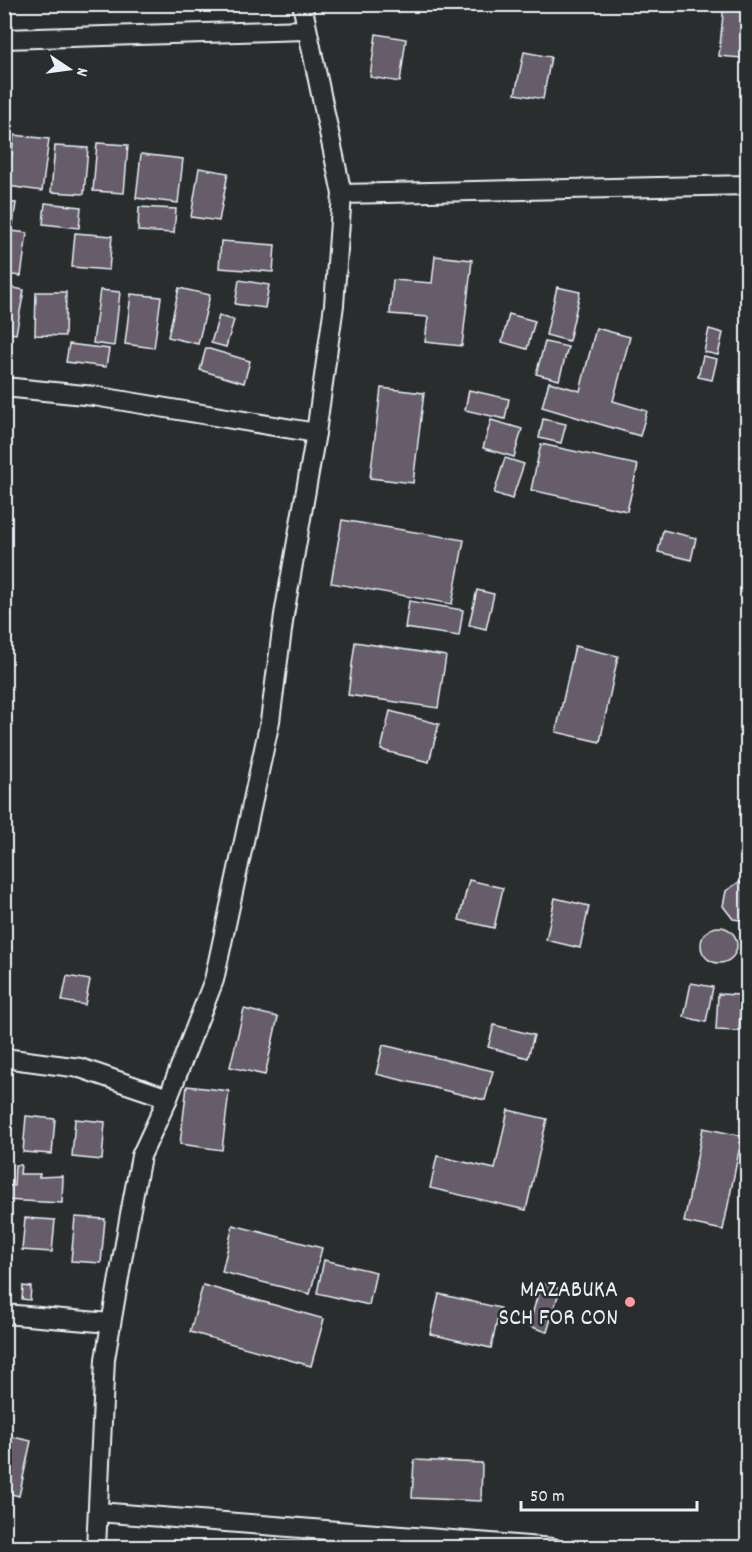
<svg xmlns="http://www.w3.org/2000/svg" width="752" height="1552" font-family="Dekko,sans-serif">
	<rect width="100%" height="100%" fill="#2a2d2e"/>
	<filter id="ink" filterUnits="userSpaceOnUse"><feTurbulence type="fractalNoise" baseFrequency=".0167" numOctaves="2"/><feDisplacementMap in="SourceGraphic" scale="12" xChannelSelector="R" yChannelSelector="G"/><feConvolveMatrix kernelMatrix="1 2 1 2 8 2 1 2 1" color-interpolation-filters="sRGB"/></filter>
	<g filter="url(#ink)">
		<g fill="#665b6a" stroke="#e8f1f8" stroke-width="1.5">
			<path d="M724,4H748L742,58L719,56Z"/>
			<path d="M376,34L406,39L400,82L370,77Z"/>
			<path d="M524,52L551,57L543,99L515,94Z"/>
			<path d="M14,135L49,139L42,191L8,186Z"/>
			<path d="M97,143L128,145L124,193L93,191Z"/>
			<path d="M55,146L88,148L84,194L51,192Z"/>
			<path d="M141,154L183,159L178,203L136,198Z"/>
			<path d="M199,168L228,173L219,221L191,217Z"/>
			<path d="M4,202L16,203L13,225L4,224Z"/>
			<path d="M45,203L81,207L79,228L43,224Z"/>
			<path d="M139,207L176,209L174,233L138,231Z"/>
			<path d="M4,230L27,233L21,276L4,274Z"/>
			<path d="M75,233L112,236L109,270L72,267Z"/>
			<path d="M221,241L275,245L273,272L219,268Z"/>
			<path d="M435,256L472,260L462,346L425,342L428,317L390,314L393,280L432,283Z"/>
			<path d="M239,280L269,285L265,308L235,304Z"/>
			<path d="M4,286L24,290L16,334L4,332Z"/>
			<path d="M557,287L580,292L569,341L546,335Z"/>
			<path d="M179,288L210,295L198,344L168,337Z"/>
			<path d="M100,290L120,292L114,346L93,343Z"/>
			<path d="M36,292H66L65,336L35,335Z"/>
			<path d="M131,294L161,297L154,348L125,344Z"/>
			<path d="M509,314L535,321L527,349L502,342Z"/>
			<path d="M219,316L234,320L226,347L211,343Z"/>
			<path d="M596,328L630,337L613,401L647,411L640,436L542,407L549,382L580,391Z"/>
			<path d="M709,329L723,333L718,355L704,352Z"/>
			<path d="M545,342L568,347L559,380L536,374Z"/>
			<path d="M69,344L109,349L106,367L66,362Z"/>
			<path d="M206,348L250,361L244,383L200,370Z"/>
			<path d="M703,356L717,359L712,380L698,377Z"/>
			<path d="M381,388L424,393L413,483L370,478Z"/>
			<path d="M469,390L509,399L505,419L465,410Z"/>
			<path d="M543,419L566,424L561,443L539,438Z"/>
			<path d="M491,420L522,429L514,457L483,448Z"/>
			<path d="M541,444L638,465L627,511L531,490Z"/>
			<path d="M505,458L524,464L512,499L494,493Z"/>
			<path d="M342,520L464,540L452,604L331,583Z"/>
			<path d="M663,530L696,538L691,560L658,552Z"/>
			<path d="M477,590L494,594L486,629L469,625Z"/>
			<path d="M409,601L463,610L459,636L405,628Z"/>
			<path d="M355,642L446,656L438,708L348,695Z"/>
			<path d="M575,646L618,656L600,742L556,732Z"/>
			<path d="M390,711L439,724L429,762L381,750Z"/>
			<path d="M469,880L503,888L494,928L459,920Z"/>
			<path d="M739,882L748,883V921L733,919L723,906L726,891Z"/>
			<path d="M555,898L589,906L580,948L546,940Z"/>
			<circle cx="719" cy="945" r="18"/>
			<path d="M67,976L90,980L85,1005L62,1001Z"/>
			<path d="M691,983L713,987L706,1022L684,1017Z"/>
			<path d="M718,994L741,995L739,1031L716,1030Z"/>
			<path d="M244,1009L278,1017L265,1075L230,1067Z"/>
			<path d="M494,1025L534,1035L528,1058L488,1047Z"/>
			<path d="M383,1045L493,1071L485,1100L376,1074Z"/>
			<path d="M187,1086L229,1091L222,1150L180,1144Z"/>
			<path d="M508,1110L547,1119L526,1210L430,1188L437,1156L495,1169Z"/>
			<path d="M26,1116L55,1119L52,1154L23,1152Z"/>
			<path d="M75,1119L105,1122L102,1160L72,1157Z"/>
			<path d="M703,1128L742,1136L723,1230L684,1222Z"/>
			<path d="M15,1165H21L20,1174H40L39,1177L63,1176L62,1203L4,1200V1185L14,1186Z"/>
			<path d="M75,1217L105,1219L101,1263L71,1261Z"/>
			<path d="M25,1218L55,1220L52,1252L22,1250Z"/>
			<path d="M233,1225L322,1248L310,1294L222,1272Z"/>
			<path d="M324,1260L376,1272L369,1305L317,1293Z"/>
			<path d="M541,1283L560,1289L547,1332L529,1326Z"/>
			<path d="M203,1285L324,1319L311,1366L190,1332Z"/>
			<path d="M23,1286L31,1287L30,1300L22,1299Z"/>
			<path d="M439,1294L500,1308L491,1348L430,1334Z"/>
			<path d="M4,1435L31,1441L19,1496L4,1492Z"/>
			<path d="M414,1460L482,1463L481,1501L412,1498Z"/>
		</g>
		<g fill="none" stroke-linecap="round" stroke-linejoin="round">
			<defs>
				<g id="minor">
					<path d="M4,39L306,30"/>
					<path d="M342,194L748,185"/>
					<path d="M4,387L94,396L316,433"/>
					<path d="M4,1058L80,1068L168,1098"/>
					<path d="M4,1314L110,1323"/>
					<path d="M98,1512L553,1548"/>
					<path d="M96,1548L105,1359L130,1214L141,1156L168,1098L214,980L270,721L284,615L316,433L334,305L342,194L302,4"/>
				</g>
			</defs>
			<use href="#minor" stroke="#e8f1f8" stroke-width="22"/>
			<use href="#minor" stroke="#2a2d2e" stroke-width="18"/>
		</g>
	</g>
	<circle fill="#ff9aa2" stroke="#2a2d2e" stroke-width="2" cx="630" cy="1302" r="6"/>
	<g text-anchor="middle" stroke-width="5" stroke-linejoin="round" paint-order="stroke">
		<g font-size="24" fill="#e8f1f8" stroke="#2a2d2e" text-anchor="end">
			<text x="618" y="1296">MAZABUKA<tspan x="618" dy="28">SCH FOR CON</tspan></text>
		</g>
	</g>
	<rect width="752" height="1552" fill="none" stroke="#2a2d2e" stroke-width="24"/>
	<rect x="12" y="12" width="728" height="1528" fill="none" stroke="#e8f1f8" stroke-width="2" filter="url(#ink)"/>
	<g transform="translate(69 69) rotate(103)" stroke="#2a2d2e" stroke-width="4.5" paint-order="stroke">
	<path d="M0-4.5L10 22L0 15L-10 22Z" fill="#e8f1f8"/>
	<text y="-9" font-size="16" font-weight="bold" text-anchor="middle" fill="#e8f1f8">N</text>
	</g>
	<path d="M521 1501v9h176v-9" fill="none" stroke="#e8f1f8" stroke-width="3"/>
	<text x="530" y="1501" font-size="18" fill="#e8f1f8" stroke="#2a2d2e" stroke-width="4.5" paint-order="stroke">50 m</text>
</svg>
